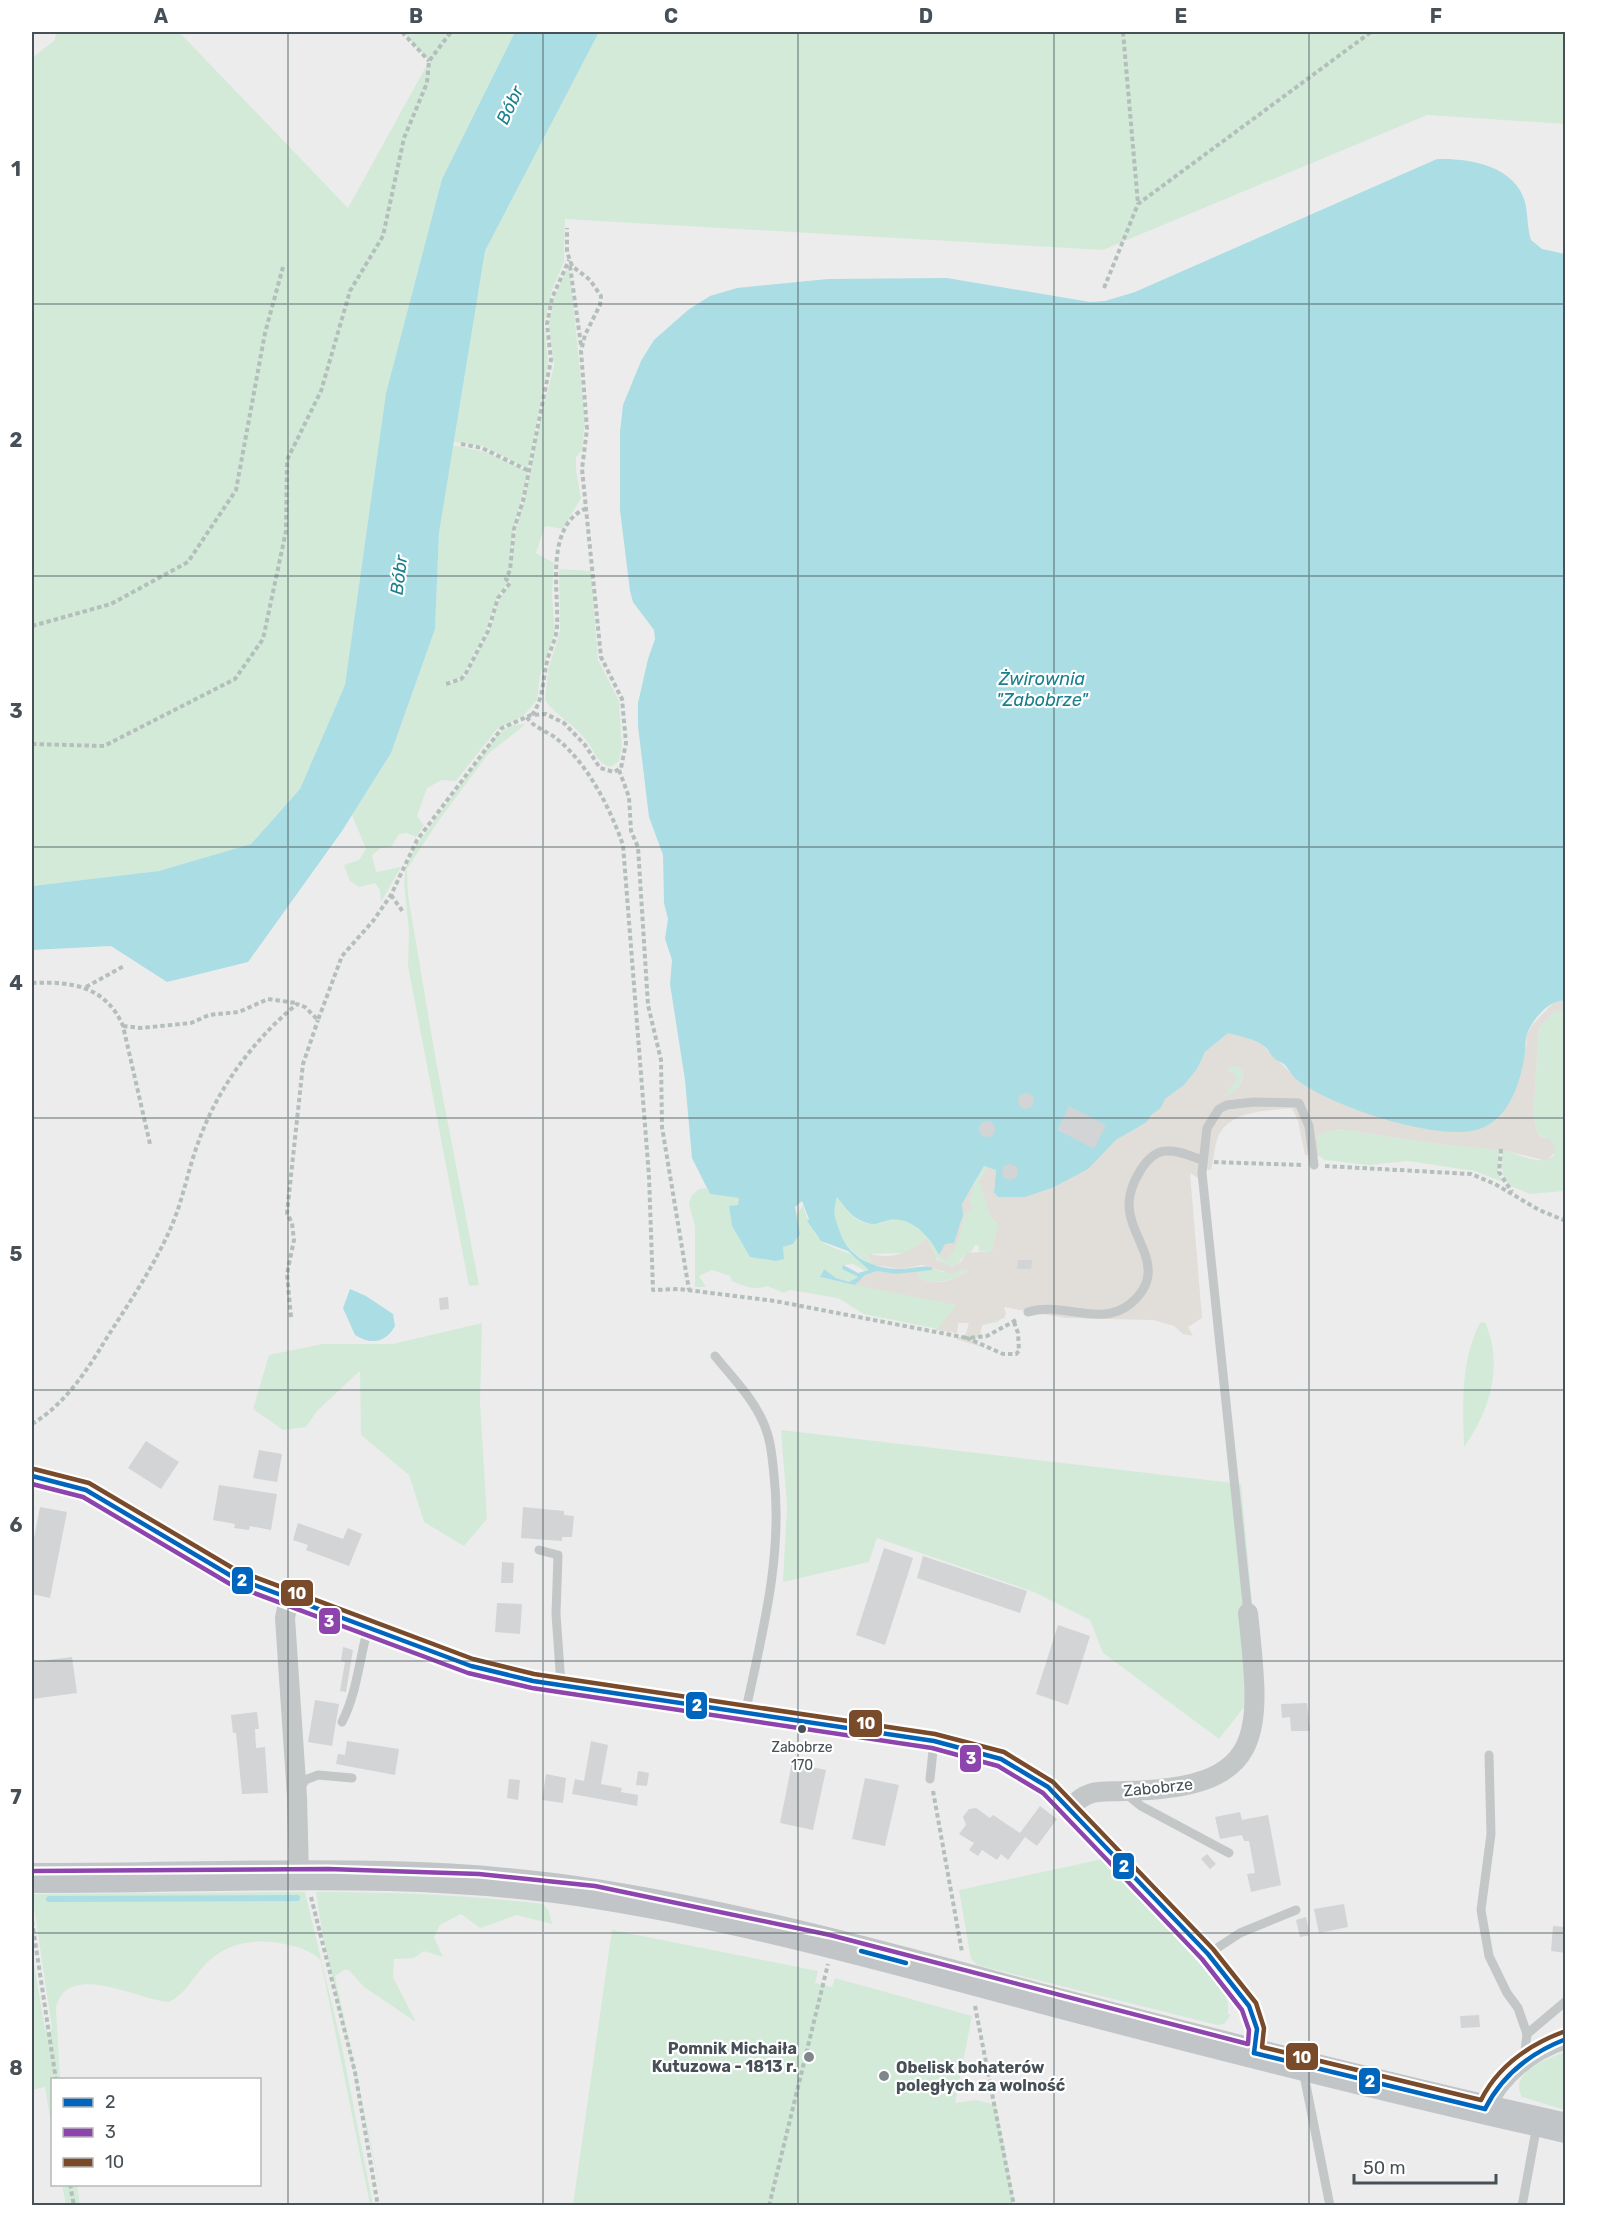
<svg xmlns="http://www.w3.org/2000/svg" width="1597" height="2237" font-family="Rubik,sans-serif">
	<rect width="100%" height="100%" fill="#edecec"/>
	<g fill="#d3ead9">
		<path d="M56,32H179L348,208L429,61L403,32H515L442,179L386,393L345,685L300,789L251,844L159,871L32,886V58L55,40Z"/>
		<path d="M599,32H1565V124L1427,115L1103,250L565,219L564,262L552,290L544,323L548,362L528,469L483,446L454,442L485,251Z"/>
		<path d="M567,269L570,273L585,420L582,450L576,457V471L581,498L563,529L545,526L536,553L554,563L552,595L555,631L540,676L537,700L523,716L497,729L456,781L442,780L427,788L417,816L424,825L416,837L407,833L399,834L391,847L381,848L372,855L376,872L401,867L381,902L380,890L375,883L359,887L350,881L344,865L359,860L366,849L352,815L391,753L435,629L439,533L453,445L489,453L528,472C525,490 519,506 515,524C512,540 511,556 508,572L504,578L508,582L497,597L486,631L464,673L460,679L445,682V685L462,679L466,674C472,660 480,648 487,635C496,617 495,597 511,583L507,578L520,511L524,502L538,427L554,366L549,324L554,299Z"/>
		<path d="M559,569L591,571L598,660L619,701L622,747L619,761L611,767C597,764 594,750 586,740C574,724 556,716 545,700L548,670L560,631Z"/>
		<path d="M526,724L488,754L437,823L407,869L408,895L436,1061L479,1285L469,1286L408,966L409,931L404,883L406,867L415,847L496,736L511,725Z"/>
		<path d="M1562,1009L1565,1010V1191L1530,1194L1508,1185C1501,1172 1500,1164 1503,1150C1516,1153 1544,1168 1554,1155L1546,1137L1538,1135L1533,1116L1539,1028L1555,1011Z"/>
		<path d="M1238,1066L1243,1072C1242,1085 1236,1094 1223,1096L1237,1079L1226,1072L1231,1067Z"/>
		<path d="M1338,1129L1439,1144L1499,1149L1498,1174L1503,1182L1475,1171L1408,1161L1369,1165L1325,1160L1319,1156L1317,1135Z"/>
		<path d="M984,1166H990L980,1179L991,1217L998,1225L992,1251H978L979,1246L975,1245L970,1254L966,1253L957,1265L947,1267L933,1255L927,1239L907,1253L866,1254L874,1265C847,1254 825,1223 838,1196C843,1209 857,1224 872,1224C878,1225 884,1221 890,1220C913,1216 930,1237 939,1255L948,1257C967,1228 966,1193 984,1166Z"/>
		<path d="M706,1188L710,1194L739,1198L738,1205L729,1207L732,1226L750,1257L776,1261L784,1259L783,1247L793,1244L800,1234L797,1215L803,1205C807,1218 812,1234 824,1243C840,1253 857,1251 869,1270L865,1271L853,1264L843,1265L842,1269L858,1277L849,1282L836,1278L824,1269L820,1276L823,1278L1006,1314L998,1322L982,1325L980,1335L975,1339L979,1346L956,1339L966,1334L969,1323H958L957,1333L864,1314L838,1298L790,1290L784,1293L767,1286C756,1291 743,1286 732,1281L730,1276L712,1270L699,1276L706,1287H695V1226L689,1205L691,1196L699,1189Z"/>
		<path d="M932,1267L942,1272L971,1270C954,1279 936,1288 918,1277L919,1271L931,1270Z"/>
		<path d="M1485,1322C1504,1365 1490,1411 1464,1447C1463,1404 1460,1362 1480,1323Z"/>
		<path d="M482,1323L480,1402L487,1519L464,1546L424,1522L409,1475L361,1435L360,1371L318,1410L306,1427L283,1430L253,1409L269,1355L322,1344H393Z"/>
		<path d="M781,1430L1241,1484L1260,1687L1219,1739L1103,1653L1090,1620L1034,1592L877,1538L869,1562L783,1582L787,1506Z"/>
		<path d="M1103,1859L1221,1987L1228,2002V2014L1231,2015L1224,2024L1217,2025L977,1965L971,1959L959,1890Z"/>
		<path d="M305,1892L341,2042L373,2205H370L321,1961C313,1951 296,1946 284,1944C249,1937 219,1945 198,1973C189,1984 182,1996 169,2002C140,2001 67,1959 56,2008L60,2079L52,2080V2131L45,2087L32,2090V1951L45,2029L49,2033L52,2028L32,1894Z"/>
		<path d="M316,1892C392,1892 468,1895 543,1904L549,1911L552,1924L517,1915L480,1928L461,1914L440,1925L434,1937L443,1957L424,1951L414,1958L394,1959L393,1977L416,2022L364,1987L349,1970H344L335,1976L384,2205L323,1937Z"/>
		<path d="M612,1930L818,1971L815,1983L832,1987L835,1978L972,2016L955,2103L976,2100L996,2105L1014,2200L1011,2205H573Z"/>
		<path d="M1565,2052V2110L1522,2097C1508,2072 1547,2059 1565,2052Z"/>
		<path d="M62,2185H77L80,2205H66Z"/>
	</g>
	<g fill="#e1ddd9" fill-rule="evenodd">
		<path d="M1555,1001H1565V1010L1555,1011L1539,1028L1533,1116L1538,1135C1549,1138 1554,1141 1555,1152L1547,1161L1503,1150L1439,1144L1338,1129L1317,1135L1319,1156L1305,1155L1298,1121L1292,1108C1268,1111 1229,1110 1218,1137C1214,1147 1214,1159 1211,1170L1205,1169L1198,1178L1190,1173L1202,1318L1188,1327L1193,1336L1183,1334L1174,1326L1153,1320L1065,1318L1004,1307L1006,1314L1004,1318L982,1325L980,1335L975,1339L979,1346L956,1339L966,1334L969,1323H958L957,1333L936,1330L957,1305L855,1285L865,1275L877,1271L897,1274L919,1271L918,1277C935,1288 953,1280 969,1271L962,1270L952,1274L923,1265L901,1269L874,1265L866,1253C891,1260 907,1254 927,1239L937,1260L952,1267L961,1262L966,1253L992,1251L998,1225L991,1217L979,1181L988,1167L996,1170L994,1193L998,1197H1025L1052,1188L1088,1168L1116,1140L1147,1122L1150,1115L1161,1108L1165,1099L1184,1085L1197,1069L1205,1052L1228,1033L1242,1035L1262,1045L1300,1082L1353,1109L1436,1130H1473L1497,1119L1517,1086L1527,1043L1526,1036L1533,1024ZM1238,1066L1243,1072C1243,1084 1236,1093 1224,1096L1237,1079L1235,1074L1227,1071L1231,1067Z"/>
		<path d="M976,1181L969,1201L973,1208L965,1215L957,1245L946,1261L939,1255L941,1248L960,1225L962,1204Z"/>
	</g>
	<g fill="#aadde4" fill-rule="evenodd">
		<path d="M515,32H599L485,251L439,533L435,629L391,753L342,831L248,962L167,982L111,946L32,950V886L159,871L251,844L300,789L345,685L386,393L442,179Z"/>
		<path d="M1437,159C1468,158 1515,165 1525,202C1528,214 1527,227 1531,240L1542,249L1565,254V1001C1550,998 1532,1020 1527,1034C1525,1039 1526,1046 1525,1052C1521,1080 1511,1116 1482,1128C1442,1144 1334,1107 1300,1082C1293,1078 1290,1071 1285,1065C1282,1062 1277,1061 1274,1058C1270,1054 1269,1050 1265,1047C1255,1039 1240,1036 1228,1033L1205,1052L1197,1069L1184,1085L1165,1099L1161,1108L1151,1115L1147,1122L1116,1140L1088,1169L1052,1188L1025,1197H998L994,1193L996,1170L984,1166L962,1204L963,1215L954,1243L945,1244L939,1255C930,1237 912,1216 889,1220C881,1222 875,1226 867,1223C852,1219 844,1206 837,1197C832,1217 835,1217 841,1235C850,1258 875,1269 899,1269C911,1269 920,1265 932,1267V1270L896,1274L877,1271L865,1275L855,1285L820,1277L824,1269L836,1278L849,1282L858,1277L842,1269L843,1265L858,1273L869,1270L848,1251L821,1241L807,1221L809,1219L802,1201L795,1207L800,1234L793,1244L783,1247L784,1259L776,1261L750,1257L732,1226L729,1206L738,1205L739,1198L710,1194L692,1158L685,1080L670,984L672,960L665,939L668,919L664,903L663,855L649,817L638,726V703L648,659L655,639L654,630L633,602L630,591L620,510V432L623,405L641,361L654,340L688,310L710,296L737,288L828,279L947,278L1090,302L1105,301L1135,292ZM1069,1107L1094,1148L1058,1130Z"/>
		<path d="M350,1289L366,1296L393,1314L395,1326C386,1343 370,1345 355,1335L343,1308Z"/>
	</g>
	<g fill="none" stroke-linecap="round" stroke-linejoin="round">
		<path stroke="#aadde4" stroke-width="6" d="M49,1899L297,1898"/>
	</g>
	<g fill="#d3d4d5">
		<circle cx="1026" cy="1101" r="8"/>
		<path d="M1069,1106L1106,1125L1094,1149L1058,1130Z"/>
		<circle cx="987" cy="1129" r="8"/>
		<circle cx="1010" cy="1172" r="8"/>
		<path d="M1018,1260H1032L1031,1269H1017Z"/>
		<path d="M448,1297L449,1309L440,1310L439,1298Z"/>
		<path d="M146,1441L179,1462L161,1489L128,1468Z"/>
		<path d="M259,1450L282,1454L277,1482L253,1478Z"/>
		<path d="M219,1485L277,1494L271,1530L250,1526L249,1530L234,1528L235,1524L213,1520Z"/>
		<path d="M40,1507L67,1512L50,1598L32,1594V1548Z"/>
		<path d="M523,1507L564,1511V1515L574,1516L572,1537H562V1541L521,1538Z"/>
		<path d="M298,1523L343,1539L348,1528L362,1534L349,1566L306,1550L308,1545L293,1540Z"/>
		<path d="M884,1548L913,1558L885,1645L856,1635Z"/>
		<path d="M923,1556L1027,1591L1020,1613L917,1578Z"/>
		<path d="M502,1562L514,1563L513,1583H501Z"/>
		<path d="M497,1603L522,1604L520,1634L495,1632Z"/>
		<path d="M1058,1625L1090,1636L1068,1705L1036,1694Z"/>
		<path d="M343,1647L353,1650L346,1692L340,1691L345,1662L341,1661Z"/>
		<path d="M72,1657L77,1693L32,1699V1662Z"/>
		<path d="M315,1700L339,1704L332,1746L308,1742Z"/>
		<path d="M1307,1703L1310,1731H1291L1290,1717L1282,1718L1281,1704Z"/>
		<path d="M257,1712L259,1729H255L256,1748L265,1747L268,1793L242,1794L236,1733H233L231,1715Z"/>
		<path d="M347,1741L399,1749L395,1775L336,1764L338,1754L345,1755Z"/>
		<path d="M591,1741L608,1745L601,1784L622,1788L621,1792L638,1795L637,1806L572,1794L575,1779L584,1781Z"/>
		<path d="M792,1763L826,1770L813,1830L780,1823Z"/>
		<path d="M638,1771L649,1773L647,1786L636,1785Z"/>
		<path d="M546,1774L566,1778L563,1803L542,1800Z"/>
		<path d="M865,1778L899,1785L885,1846L852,1839Z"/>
		<path d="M509,1779L520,1780L518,1800L507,1798Z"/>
		<path d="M1040,1806L1057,1819L1037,1846L1025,1837L1008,1860L1001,1854L997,1860L982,1850L978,1856L969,1850L974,1843L959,1834L966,1825L963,1817L969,1809L976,1808L990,1818L993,1815L1020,1833Z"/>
		<path d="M1240,1812L1242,1820L1268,1815L1281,1885L1251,1892L1247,1874L1255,1873L1249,1841H1244L1242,1835L1220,1839L1215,1817Z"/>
		<path d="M1207,1854L1216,1864L1210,1869L1201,1859Z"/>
		<path d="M1344,1904L1348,1927L1319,1933L1314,1909Z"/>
		<path d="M1306,1917L1310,1935L1300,1937L1296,1920Z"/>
		<path d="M1553,1926L1566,1927V1953L1551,1951Z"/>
		<path d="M1479,2015L1480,2027L1461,2028L1460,2016Z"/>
	</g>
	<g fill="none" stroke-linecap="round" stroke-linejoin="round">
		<g stroke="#b4bfbb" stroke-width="4" stroke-dasharray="4.5 3" stroke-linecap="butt">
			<path d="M402,32L429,61"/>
			<path d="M1123,32L1138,204"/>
			<path d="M570,266L581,345"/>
			<path d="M1104,288L1138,204L1371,32"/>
			<path d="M461,444L482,448L529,471"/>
			<path d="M32,626L111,604L188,562L236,490L265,333L283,267"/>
			<path d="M446,684L461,679L465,675L488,631L498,598L510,583L506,579L510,570L514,529L523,501L551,360L547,324L552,298L569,260"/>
			<path d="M532,715C545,697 542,678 548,658C551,647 557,637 557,626C559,592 544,525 587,508"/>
			<path d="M527,717C533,728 548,731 557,739C588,764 610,808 623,845L649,1176L653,1290L679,1289L775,1301L967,1338"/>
			<path d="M32,744L104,746L235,679L263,639L286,531L287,460L321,391L350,291L383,236L404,138L427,83L429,61L451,32"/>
			<path d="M619,770L629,797L631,831L638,847L648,1005L661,1060L662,1127L689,1290"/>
			<path d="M391,895L403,912"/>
			<path d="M32,983C71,981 106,986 123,1026L150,1144"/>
			<path d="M86,987L124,966"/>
			<path d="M123,1026L141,1028L191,1023L209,1015L239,1012L268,999L296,1003"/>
			<path d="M1501,1149L1499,1172L1512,1192"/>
			<path d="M1214,1162L1303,1165"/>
			<path d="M1325,1166L1471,1174L1495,1184L1539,1210L1566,1221"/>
			<path d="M291,1317L287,1274L294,1240L292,1223L287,1213L303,1064L318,1020"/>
			<path d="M1014,1322L1018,1333L1019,1351L1016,1354H1003L967,1338L987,1336L1018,1319"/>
			<path d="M32,1424C64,1405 87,1371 106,1339C129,1303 155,1265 172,1225C183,1199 188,1170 198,1143C217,1089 253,1040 297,1004L305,1007L318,1020L342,956L373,921L391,895L417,840L502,728L531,715L546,714L564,723L585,745L600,768L614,772L621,768L626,743L622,699L601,657L582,469L587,429L581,351L585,335L600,305L601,296L590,280L572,266L567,252V228"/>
			<path d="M933,1791L962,1952"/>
			<path d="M311,1897L355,2072L378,2206"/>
			<path d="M32,1921L56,2080"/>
			<path d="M975,2006L1014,2206"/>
			<path d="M70,2184L74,2206"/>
			<path d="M769,2206L828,1964"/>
		</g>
		<g stroke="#c4c7c7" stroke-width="9">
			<path d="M1028,1312C1061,1301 1101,1328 1130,1304C1172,1269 1128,1239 1129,1203C1130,1185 1146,1151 1167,1151C1179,1150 1190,1156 1202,1160"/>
			<path d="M715,1356C731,1376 753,1398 763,1422C771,1439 772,1457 774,1475C783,1557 762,1634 745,1714"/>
			<path d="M539,1550L558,1555L556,1614L561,1685"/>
			<path d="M1248,1613L1202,1173L1207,1128L1219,1109L1227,1105L1254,1102L1299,1103L1309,1126L1314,1165"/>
			<path d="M342,1722C357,1693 359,1660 368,1628"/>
			<path d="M1489,1755L1491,1834L1481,1910L1489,1956L1507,1993L1518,2008L1527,2034L1524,2059"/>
			<path d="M930,1779L934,1741"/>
			<path d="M300,1789L305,1780L318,1775L352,1778"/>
			<path d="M1125,1793L1141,1806L1229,1853"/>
			<path d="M1208,1954L1240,1933L1296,1910"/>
			<path d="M1527,2034L1566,2001"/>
			<path d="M1303,2070L1330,2206"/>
			<path d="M1522,2206L1537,2125"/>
		</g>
		<g stroke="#c4c7c7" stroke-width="20">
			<path d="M32,1476L86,1490L233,1577L471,1666L533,1681L934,1741L1001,1759L1048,1787L1070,1808L1208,1954L1249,2006L1257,2029L1254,2053"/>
			<path d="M289,1598L285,1618L297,1797L299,1875"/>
			<path d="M1070,1808C1088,1788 1100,1792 1124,1791C1269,1789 1261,1734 1248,1613"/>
			<path d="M1485,2109C1499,2076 1531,2050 1566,2039"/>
		</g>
		<path stroke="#c2c5c7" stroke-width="30" d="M32,1878C219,1879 410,1864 596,1894C754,1919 908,1963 1062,2004C1229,2048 1397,2090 1566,2128"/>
		<defs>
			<g id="bus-1">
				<path d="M32,1476L86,1490L233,1577L471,1666L533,1681L934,1741L1001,1759L1048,1787L1208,1954L1249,2006L1257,2029L1254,2053"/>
				<path d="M861,1951L906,1963"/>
				<path d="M1254,2053L1485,2109"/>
				<path d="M1485,2109C1502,2075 1530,2053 1566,2039"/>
			</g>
			<path id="bus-2" d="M32,1484L83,1497L230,1584L468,1673L532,1688L932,1748L998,1766L1043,1793L1202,1959L1242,2010L1249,2030L1248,2044L830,1935L595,1886L479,1874L328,1869L32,1871"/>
			<path id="bus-3" d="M34,1469L89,1483L236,1570L473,1659L534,1674L935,1734L1004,1752L1053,1782L1213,1949L1256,2003L1264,2028L1262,2047L1481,2100C1498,2066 1529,2045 1563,2032"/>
		</defs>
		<use href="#bus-1" stroke="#fff" stroke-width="9"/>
		<use href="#bus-2" stroke="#fff" stroke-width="9"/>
		<use href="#bus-3" stroke="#fff" stroke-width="9"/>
		<use href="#bus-1" stroke="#0065bd" stroke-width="4.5"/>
		<use href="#bus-2" stroke="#8e44ad" stroke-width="4.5"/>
		<use href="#bus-3" stroke="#7a4b2a" stroke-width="4.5"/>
	</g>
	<path fill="none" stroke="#465056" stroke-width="1.5" stroke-opacity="0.55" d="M288,32V2206M543,32V2206M798,32V2206M1054,32V2206M1309,32V2206M32,304H1566M32,576H1566M32,847H1566M32,1118H1566M32,1390H1566M32,1661H1566M32,1933H1566"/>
	<circle fill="#465056" stroke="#fff" stroke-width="2" cx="802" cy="1729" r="5"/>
	<g fill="#80878a" stroke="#fff" stroke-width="2">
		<circle cx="809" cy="2057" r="6"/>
		<circle cx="884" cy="2076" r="6"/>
	</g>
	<g text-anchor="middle" stroke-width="4.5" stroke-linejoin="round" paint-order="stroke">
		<g font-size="14" fill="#465056" stroke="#fff">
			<text x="802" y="1752">Zabobrze<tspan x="802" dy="18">170</tspan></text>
		</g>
		<g font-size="16" fill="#465056" stroke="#fff">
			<text transform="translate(1158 1787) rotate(-6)" y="6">Zabobrze</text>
		</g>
		<g font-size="16" font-weight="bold" fill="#465056" stroke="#fff" text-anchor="end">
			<text x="797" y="2054">Pomnik Michaiła<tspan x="797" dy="18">Kutuzowa - 1813 r.</tspan></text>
			<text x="896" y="2073" text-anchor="start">Obelisk bohaterów<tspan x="896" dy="18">poległych za wolność</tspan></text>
		</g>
		<g font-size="18" font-style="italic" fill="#1a808e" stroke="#fff">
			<text transform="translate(510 105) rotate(-65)" y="6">Bóbr</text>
			<text transform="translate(399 575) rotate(-83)" y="6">Bóbr</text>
			<text x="1042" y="685">Żwirownia<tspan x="1042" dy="21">"Zabobrze"</tspan></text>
		</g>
	</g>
	<g stroke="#fff" stroke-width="2">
		<rect x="231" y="1566" width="23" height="29" rx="6" fill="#0065bd"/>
		<rect x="280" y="1579" width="34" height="28" rx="6" fill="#7a4b2a"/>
		<rect x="318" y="1607" width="23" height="28" rx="6" fill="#8e44ad"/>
		<rect x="685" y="1691" width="23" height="29" rx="6" fill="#0065bd"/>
		<rect x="848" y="1709" width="35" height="29" rx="6" fill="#7a4b2a"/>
		<rect x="959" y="1744" width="23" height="29" rx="6" fill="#8e44ad"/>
		<rect x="1112" y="1852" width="23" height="28" rx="6" fill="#0065bd"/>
		<rect x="1285" y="2042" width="34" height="29" rx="6" fill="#7a4b2a"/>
		<rect x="1358" y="2067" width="23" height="28" rx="6" fill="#0065bd"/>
	</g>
	<g font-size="16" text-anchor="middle" font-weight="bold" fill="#fff">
		<text x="242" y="1586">2</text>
		<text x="297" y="1599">10</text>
		<text x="329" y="1627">3</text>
		<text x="697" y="1711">2</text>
		<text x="866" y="1729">10</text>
		<text x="971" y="1764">3</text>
		<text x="1124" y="1872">2</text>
		<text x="1302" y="2063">10</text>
		<text x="1370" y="2087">2</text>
	</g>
	<rect width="1597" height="2237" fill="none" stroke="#ffffff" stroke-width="66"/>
	<rect x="51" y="2078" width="210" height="108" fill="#ffffff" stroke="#b5b9bb" stroke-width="1.5"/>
	<rect x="63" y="2098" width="30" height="9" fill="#0065bd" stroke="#b5b9bb" stroke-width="1.5"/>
	<text x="105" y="2108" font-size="18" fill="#465056">2</text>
	<rect x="63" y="2128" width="30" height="9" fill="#8e44ad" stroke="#b5b9bb" stroke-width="1.5"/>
	<text x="105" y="2138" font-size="18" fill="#465056">3</text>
	<rect x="63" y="2158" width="30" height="9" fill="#7a4b2a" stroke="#b5b9bb" stroke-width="1.5"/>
	<text x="105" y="2168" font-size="18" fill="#465056">10</text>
	<path d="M1354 2174v9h142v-9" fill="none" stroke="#465056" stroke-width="3"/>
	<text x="1363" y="2174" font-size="18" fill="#465056" stroke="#ffffff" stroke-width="4.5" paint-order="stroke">50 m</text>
	<rect x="33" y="33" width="1531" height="2171" fill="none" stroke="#465056" stroke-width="2"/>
	<g font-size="20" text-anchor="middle" font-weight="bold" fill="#465056">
		<text x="161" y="23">A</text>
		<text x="416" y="23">B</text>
		<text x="671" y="23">C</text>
		<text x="926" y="23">D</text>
		<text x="1181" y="23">E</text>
		<text x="1436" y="23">F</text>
		<text x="16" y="176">1</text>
		<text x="16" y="447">2</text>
		<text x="16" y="718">3</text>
		<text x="16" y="990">4</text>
		<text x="16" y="1261">5</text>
		<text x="16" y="1532">6</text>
		<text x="16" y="1804">7</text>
		<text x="16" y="2075">8</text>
	</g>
</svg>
